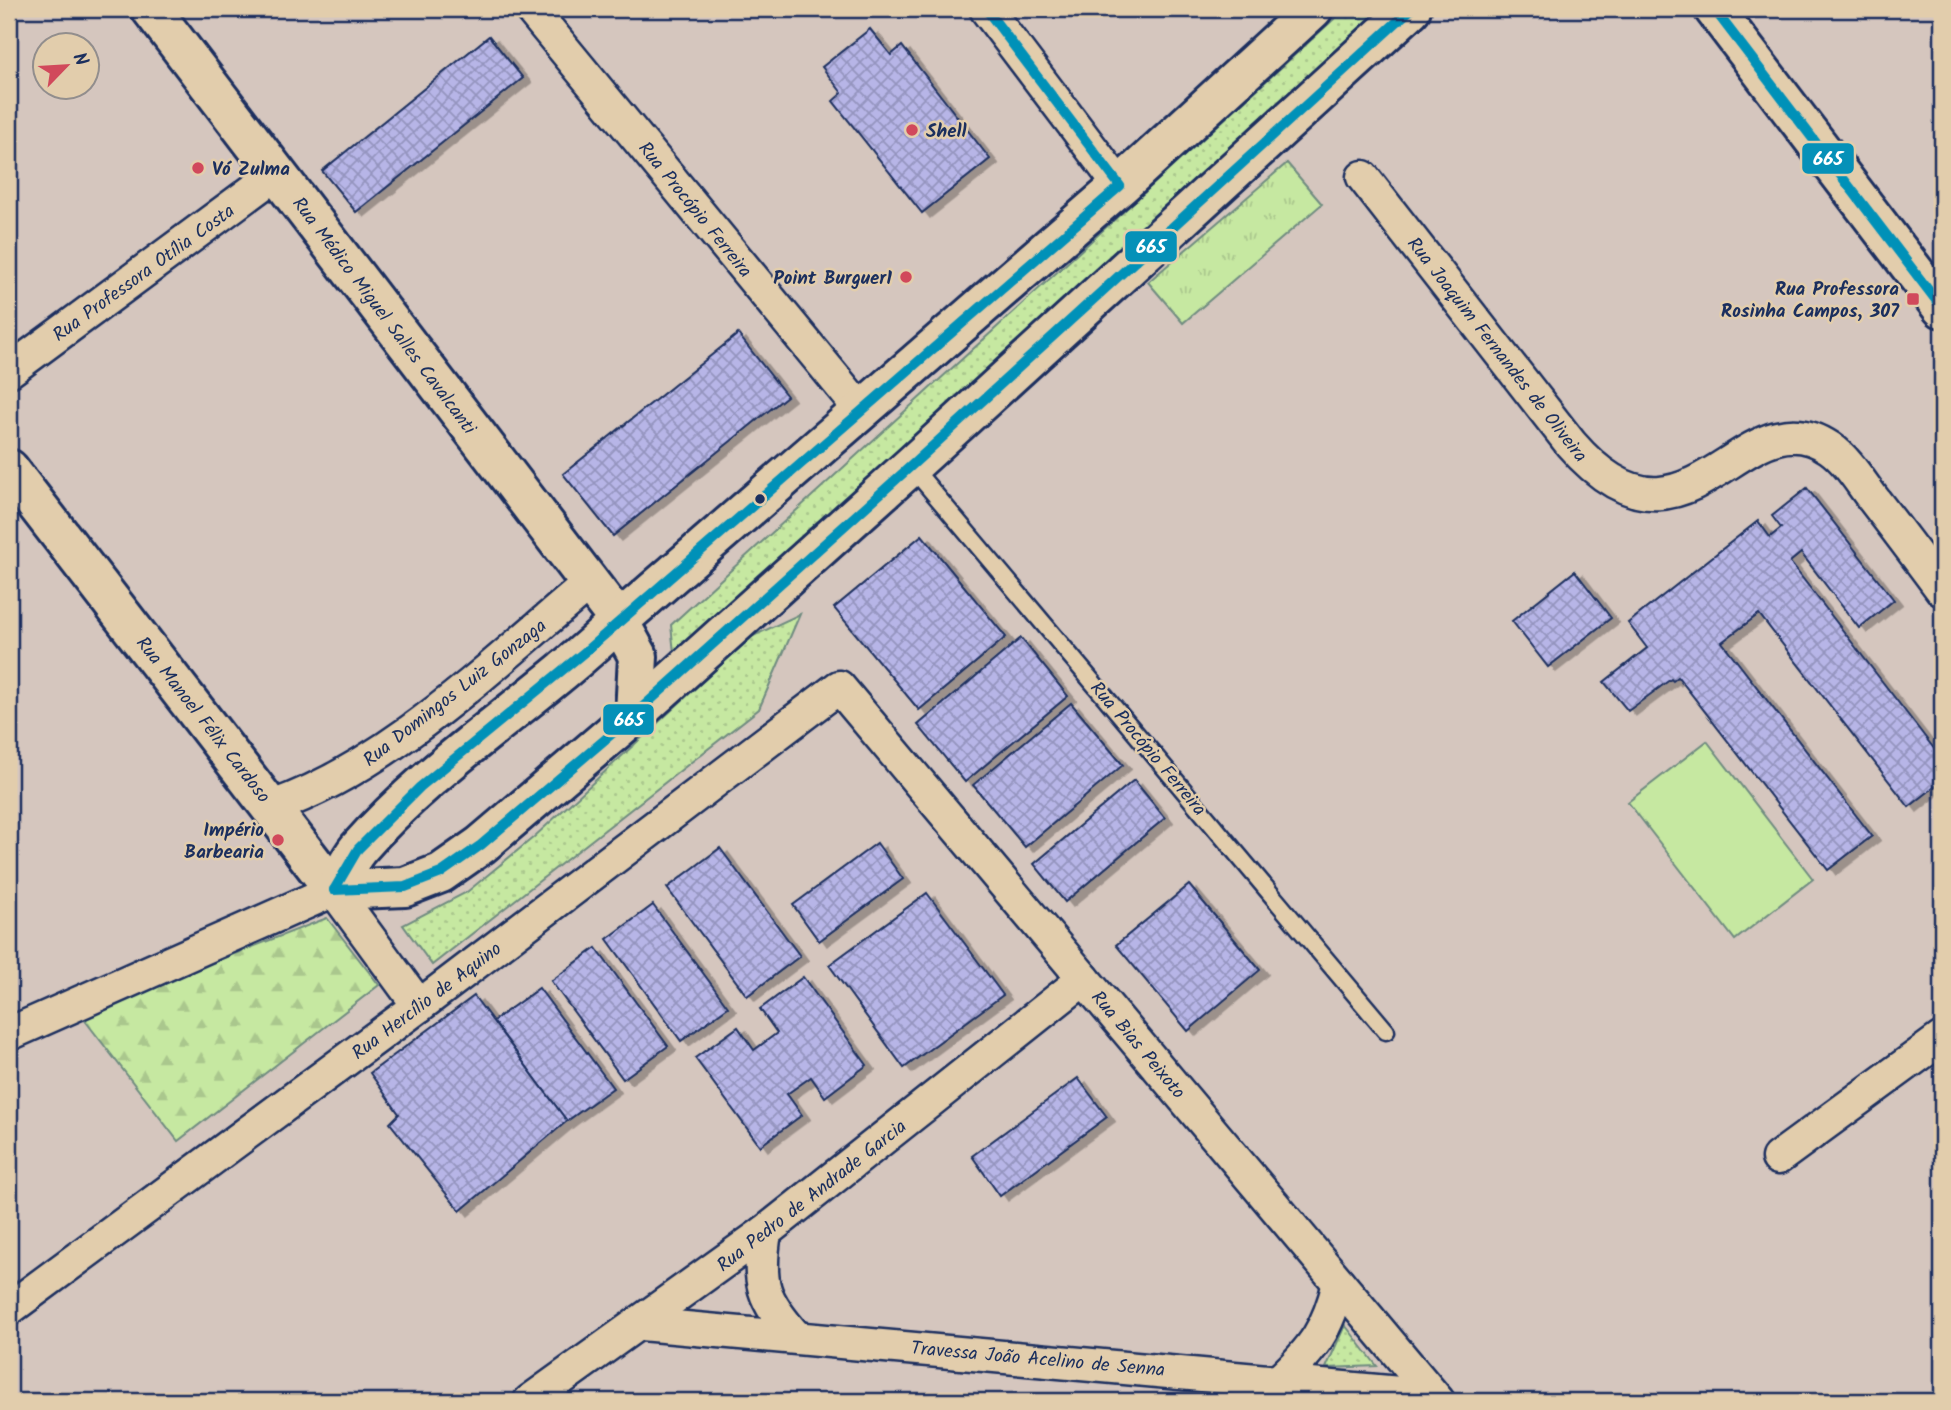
<svg xmlns="http://www.w3.org/2000/svg" width="1951" height="1410" font-family="Kalam,sans-serif">
	<defs>
		<pattern id="grass-dots" width="8" height="8" patternUnits="userSpaceOnUse" patternTransform="scale(1.75)"><rect width="8" height="8" fill="#c6e8a1"/><path d="M2 2h.1M6 6h.1" fill="none" stroke="#aac78d" stroke-width="1.8" stroke-linecap="round"/></pattern>
		<pattern id="forest-firs" width="22" height="20" patternUnits="userSpaceOnUse" patternTransform="scale(1.75)"><rect width="22" height="20" fill="#c6e8a1"/><path d="M5 1l3.5 6h-7zM16 11l3.5 6h-7z" fill="#aac78d"/></pattern>
		<pattern id="park-tufts" width="24" height="20" patternUnits="userSpaceOnUse" patternTransform="scale(1.75)"><rect width="24" height="20" fill="#c6e8a1"/><path d="M3 7l-1-3M5 7V3M7 7l1-3M15 17l-1-3M17 17v-4M19 17l1-3" fill="none" stroke="#aac78d"/></pattern>
		<pattern id="building-cross-hatch" width="8" height="8" patternUnits="userSpaceOnUse" patternTransform="scale(1.75)"><rect width="8" height="8" fill="#b7b5e7"/><path d="M0 0l8 8M0 8l8-8" fill="none" stroke="#9494be"/></pattern>
		<filter id="shadow"><feDropShadow dx="8" dy="4.5" stdDeviation="0" flood-color="#0004"/></filter>
	</defs>
	<rect width="100%" height="100%" fill="#d5c6be"/>
	<filter id="ink" filterUnits="userSpaceOnUse"><feTurbulence type="fractalNoise" baseFrequency=".0143" numOctaves="2"/><feDisplacementMap in="SourceGraphic" scale="14" xChannelSelector="R" yChannelSelector="G"/><feConvolveMatrix kernelMatrix="1 2 1 2 8 2 1 2 1" color-interpolation-filters="sRGB"/></filter>
	<g filter="url(#ink)">
		<g fill="url(#grass-dots)" stroke="#708c80" stroke-width="2">
			<path d="M1345,9H1390L675,662L671,625Z"/>
			<path d="M800,614L759,709L432,965L403,925L467,892L534,837L751,637Z"/>
			<path d="M1345,1325L1377,1366L1326,1368Z"/>
		</g>
		<path fill="url(#forest-firs)" stroke="#708c80" stroke-width="2" d="M327,918L379,985L178,1141L80,1014Z"/>
		<path fill="url(#park-tufts)" stroke="#708c80" stroke-width="2" d="M1287,163L1322,204L1183,323L1148,282Z"/>
		<path fill="#c6e8a1" stroke="#708c80" stroke-width="2" d="M1707,741L1813,879L1735,940L1628,802Z"/>
		<g fill="url(#building-cross-hatch)" stroke="#1b2f5e" stroke-width="2" filter="url(#shadow)">
			<path d="M870,29L891,55L902,46L990,159L922,213L833,101L842,93L822,67Z"/>
			<path d="M489,36L523,78L356,212L322,171Z"/>
			<path d="M738,334L787,396L613,536L563,474Z"/>
			<path d="M1807,488L1894,600L1859,628L1801,553L1790,562L1942,759V781L1909,807L1759,614L1722,642L1872,836L1828,870L1678,677L1673,681L1671,679L1628,711L1604,682L1647,648L1628,623L1758,521L1770,537L1781,528L1772,516Z"/>
			<path d="M922,535L1006,637L919,710L834,608Z"/>
			<path d="M1575,571L1611,618L1548,667L1512,621Z"/>
			<path d="M1021,638L1068,696L965,782L918,725Z"/>
			<path d="M1071,703L1123,765L1025,847L973,785Z"/>
			<path d="M1134,780L1165,818L1065,902L1034,864Z"/>
			<path d="M877,843L903,879L819,941L793,905Z"/>
			<path d="M720,848L800,956L747,996L667,888Z"/>
			<path d="M1189,885L1260,970L1188,1031L1116,945Z"/>
			<path d="M927,893L1003,995L904,1068L829,965Z"/>
			<path d="M653,905L728,1007L681,1041L607,939Z"/>
			<path d="M596,948L668,1046L623,1079L551,981Z"/>
			<path d="M803,977L867,1065L825,1097L811,1077L787,1094L802,1115L760,1146L695,1058L738,1027L754,1050L777,1033L760,1009Z"/>
			<path d="M539,988L613,1088L567,1121L493,1021Z"/>
			<path d="M474,996L567,1121L460,1211L390,1123L399,1114L370,1073Z"/>
			<path d="M1078,1078L1107,1117L1000,1196L972,1156Z"/>
		</g>
		<g fill="none" stroke-linecap="round" stroke-linejoin="round">
			<defs>
				<path id="lane" d="M911,466L1386,1031"/>
				<g id="street">
					<path d="M531,9L861,410"/>
					<path d="M986,9L1120,186"/>
					<path d="M1363,177L1571,444C1688,579 1742,387 1830,448C1847,460 1859,480 1871,496C1895,527 1919,559 1942,590"/>
					<path d="M9,371L277,173"/>
					<path d="M272,807C392,765 493,663 590,583"/>
					<path d="M9,1034L334,890L419,1006"/>
					<path d="M1778,1158L1942,1038"/>
					<path d="M765,1232C757,1283 762,1299 796,1337"/>
					<path d="M9,1309L419,1006L839,687L1438,1401"/>
					<path d="M641,1324L1433,1396"/>
					<path d="M1280,1380C1314,1348 1328,1329 1339,1283"/>
					<path d="M530,1401L765,1232L1084,979"/>
				</g>
				<path id="secondary" d="M1714,9L1942,308"/>
				<g id="primary">
					<path d="M151,9L619,621L638,656L635,714"/>
					<path d="M9,469L334,890"/>
					<path d="M334,890L405,887L441,873L481,845L635,714L911,466L1411,9"/>
					<path d="M334,890C342,877 348,861 358,849C435,761 536,701 619,621L1120,186L1313,9"/>
				</g>
			</defs>
			<use href="#lane" stroke="#1b2f5e" stroke-width="21"/>
			<use href="#street" stroke="#1b2f5e" stroke-width="37"/>
			<use href="#secondary" stroke="#1b2f5e" stroke-width="44"/>
			<use href="#primary" stroke="#1b2f5e" stroke-width="44"/>
			<use href="#lane" stroke="#e2cdac" stroke-width="16"/>
			<use href="#street" stroke="#e2cdac" stroke-width="32"/>
			<use href="#secondary" stroke="#e2cdac" stroke-width="38"/>
			<use href="#primary" stroke="#e2cdac" stroke-width="38"/>
			<defs>
				<g id="bus-1">
					<path d="M1714,9L1942,308"/>
					<path d="M334,890L405,887L441,873L481,845L635,714L911,466L1411,9"/>
					<path d="M334,890L358,849L420,787L587,650L1120,186L986,9"/>
				</g>
			</defs>
			<use href="#bus-1" stroke="#e2cdac" stroke-width="16"/>
			<use href="#bus-1" stroke="#0591b8" stroke-width="10"/>
		</g>
	</g>
	<g fill="#d1495b" stroke="#e2cdac" stroke-width="2.5">
		<circle cx="912" cy="130" r="7"/>
		<circle cx="198" cy="168" r="7"/>
		<circle cx="906" cy="277" r="7"/>
		<rect x="1906" y="292" width="14" height="14" rx="3.5"/>
		<circle cx="278" cy="840" r="7"/>
	</g>
	<circle fill="#1b2f5e" stroke="#e2cdac" stroke-width="2.5" cx="760" cy="499" r="6"/>
	<g text-anchor="middle" stroke-width="5" stroke-linejoin="round" paint-order="stroke">
		<g font-size="19" font-weight="bold" fill="#1b2f5e" stroke="#e2cdac" text-anchor="end">
			<text x="926" y="137" text-anchor="start">Shell</text>
			<text x="212" y="175" text-anchor="start">Vó Zulma</text>
			<text x="892" y="284">Point Burguer1</text>
			<text x="1899" y="295">Rua Professora<tspan x="1899" dy="22">Rosinha Campos, 307</tspan></text>
			<text x="264" y="836">Império<tspan x="264" dy="22">Barbearia</tspan></text>
		</g>
		<g font-size="19" fill="#1b2f5e" stroke="#e2cdac">
			<text transform="translate(696 209) rotate(51)" y="7">Rua Procópio Ferreira</text>
			<text transform="translate(143 272) rotate(-36)" y="7">Rua Professora Otília Costa</text>
			<text transform="translate(385 315) rotate(53)" y="7">Rua Médico Miguel Salles Cavalcanti</text>
			<text transform="translate(1498 349) rotate(52)" y="7">Rua Joaquim Fernandes de Oliveira</text>
			<text transform="translate(454 692) rotate(-38)" y="7">Rua Domingos Luiz Gonzaga</text>
			<text transform="translate(204 719) rotate(52)" y="7">Rua Manoel Félix Cardoso</text>
			<text transform="translate(1149 748) rotate(50)" y="7">Rua Procópio Ferreira</text>
			<text transform="translate(426 1000) rotate(-37)" y="7">Rua Hercílio de Aquino</text>
			<text transform="translate(1139 1044) rotate(50)" y="7">Rua Bias Peixoto</text>
			<text transform="translate(811 1195) rotate(-38)" y="7">Rua Pedro de Andrade Garcia</text>
			<text transform="translate(1038 1358) rotate(5)" y="7">Travessa João Acelino de Senna</text>
		</g>
	</g>
	<g stroke="#e2cdac" stroke-width="2.5">
		<rect x="1801" y="142" width="54" height="33" rx="7" fill="#0591b8"/>
		<rect x="1124" y="230" width="54" height="33" rx="7" fill="#0591b8"/>
		<rect x="602" y="703" width="53" height="33" rx="7" fill="#0591b8"/>
	</g>
	<g font-size="19" text-anchor="middle" font-weight="bold" fill="#fff">
		<text x="1828" y="165">665</text>
		<text x="1151" y="253">665</text>
		<text x="629" y="726">665</text>
	</g>
	<rect width="1951" height="1410" fill="none" stroke="#e2cdac" stroke-width="35"/>
	<rect x="18" y="18" width="1916" height="1375" fill="none" stroke="#1b2f5e" stroke-width="2.5" filter="url(#ink)"/>
	<g transform="translate(66 66) rotate(65)"><circle r="33" fill="#e2cdac" stroke="#928e8d" stroke-width="2"/>
	<path d="M0-5L12 26L0 18L-12 26Z" fill="#d1495b"/>
	<text y="-10" font-size="19" font-weight="bold" text-anchor="middle" fill="#1b2f5e">N</text>
	</g>
</svg>
